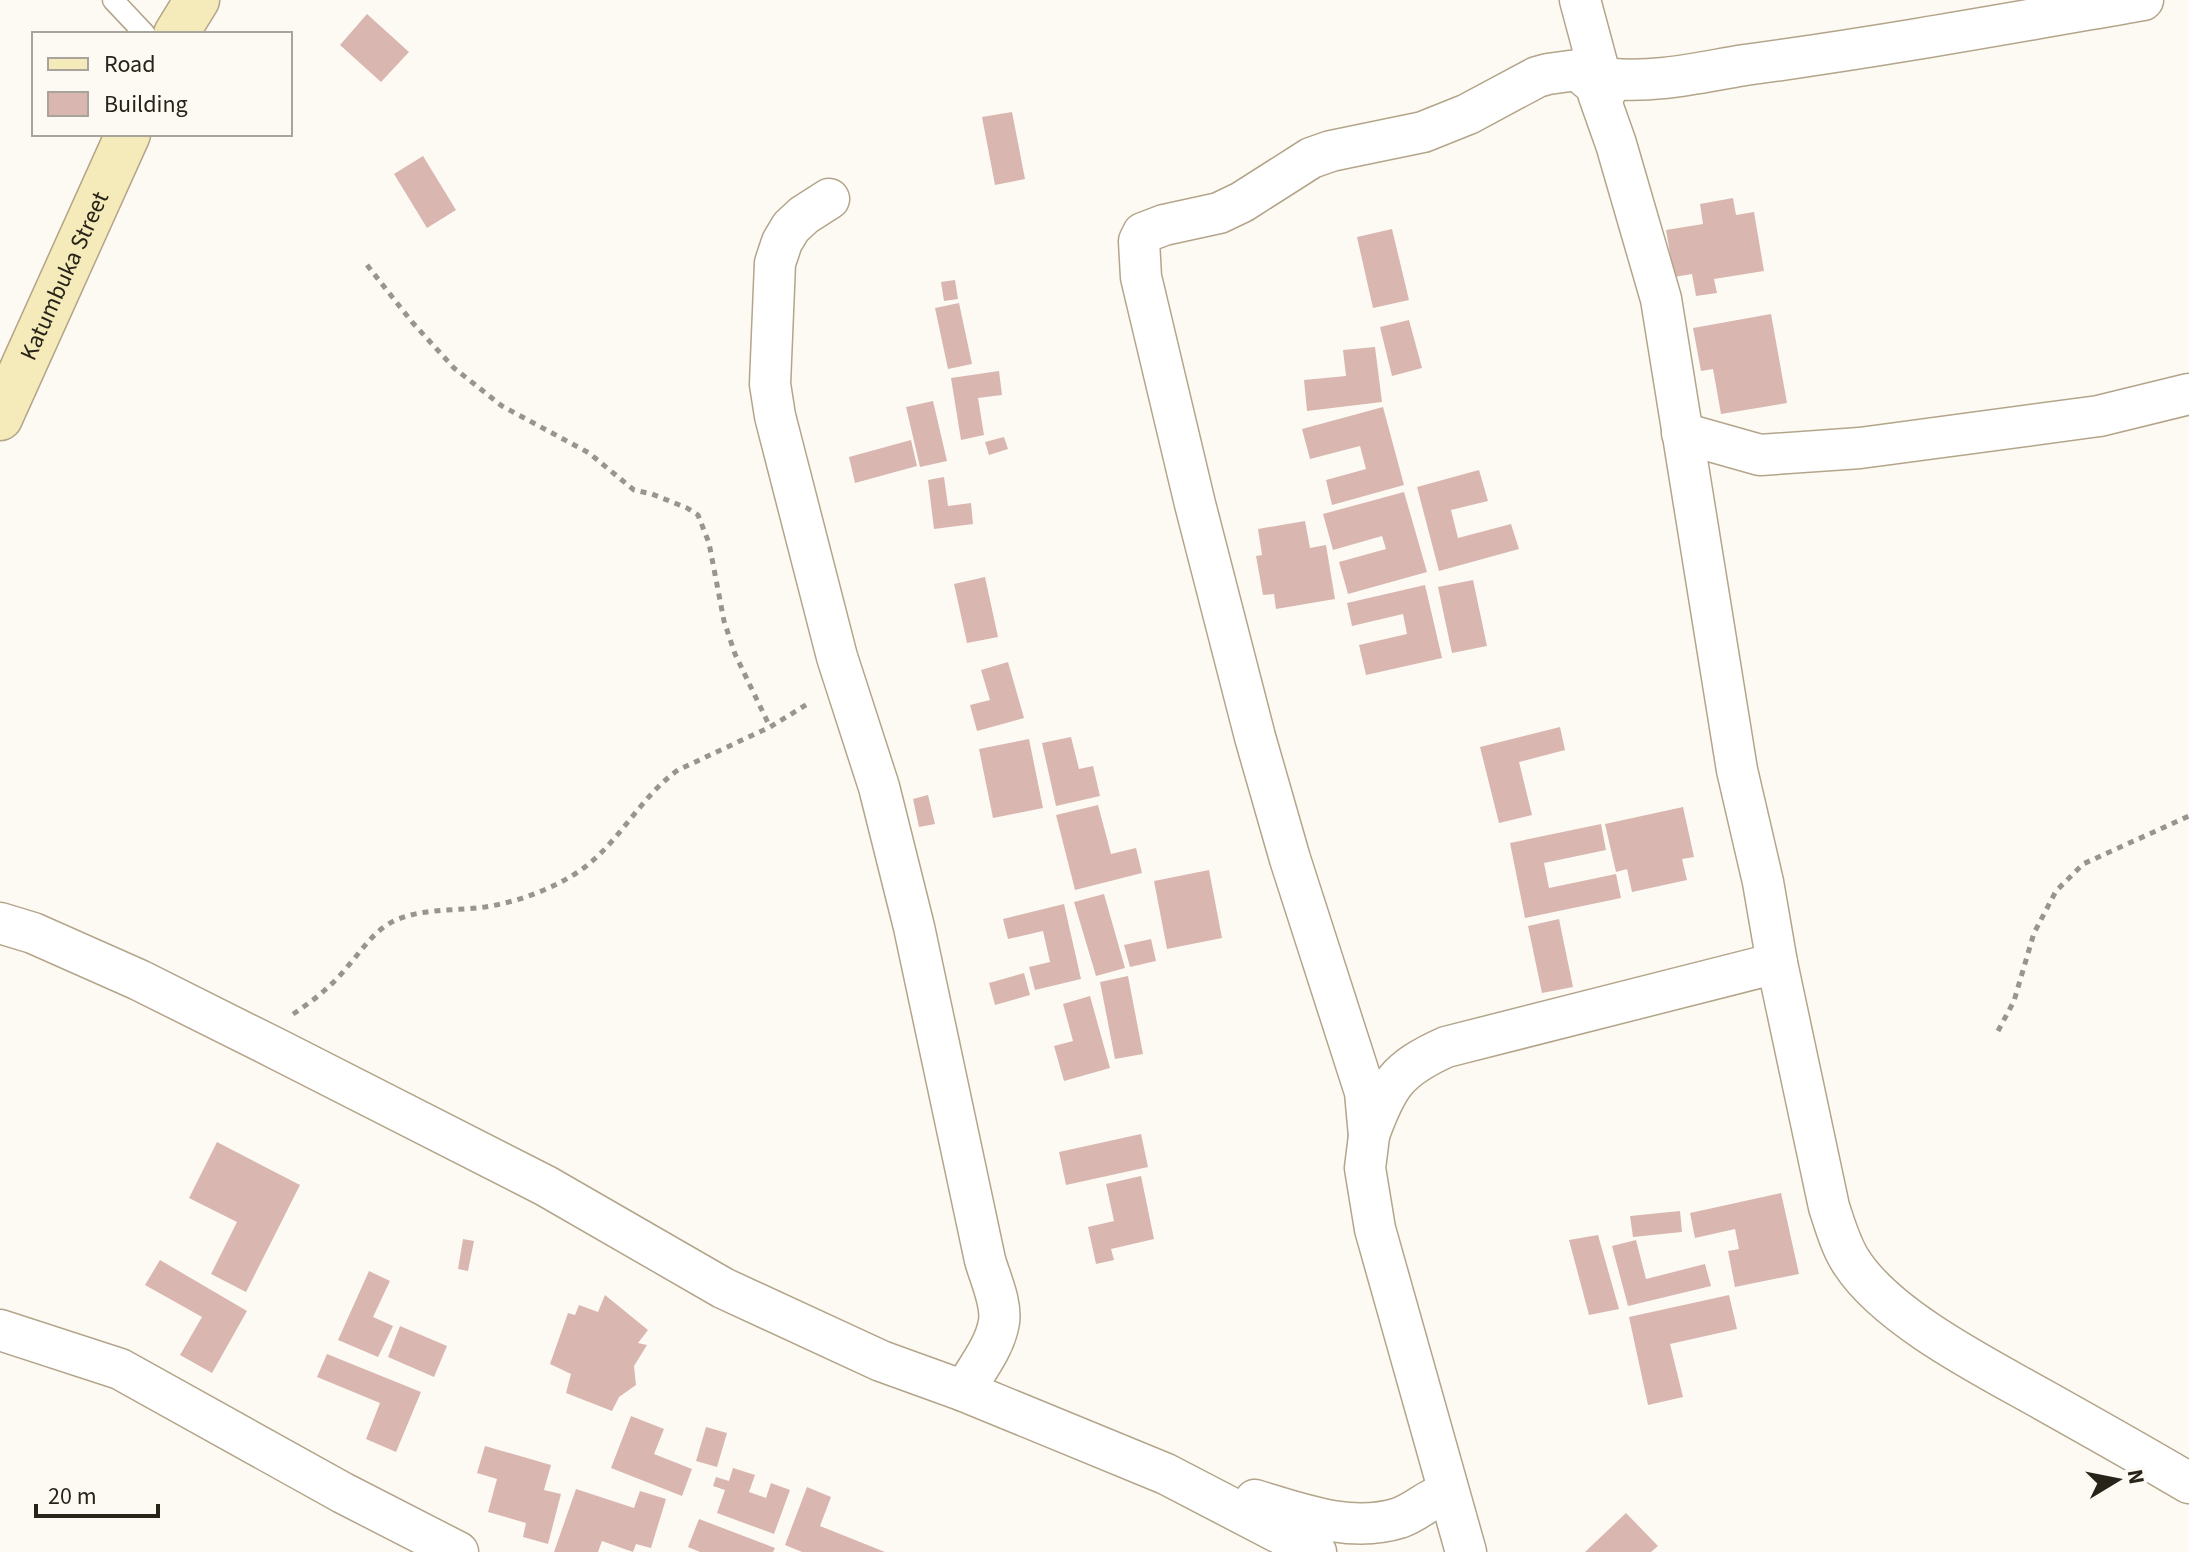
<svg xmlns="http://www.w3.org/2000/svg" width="2189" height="1552" font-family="'Source Sans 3',sans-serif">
	<rect width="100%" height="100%" fill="#fdfaf4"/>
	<g fill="#d9b7b0">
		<path d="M367,14L409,52L381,82L340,45Z"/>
		<path d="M1012,112L1025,179L995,185L982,117Z"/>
		<path d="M423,156L456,210L427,228L394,174Z"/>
		<path d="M1733,198L1736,215L1754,212L1764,271L1714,279L1717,293L1696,296L1692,274L1674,277L1666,230L1703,224L1700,204Z"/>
		<path d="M1392,229L1409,300L1373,308L1357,237Z"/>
		<path d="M955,280L958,299L944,301L941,282Z"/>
		<path d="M959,303L972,364L948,369L935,308Z"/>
		<path d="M1771,314L1787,403L1721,414L1713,369L1701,371L1693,328Z"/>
		<path d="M1409,320L1422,368L1392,376L1380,327Z"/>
		<path d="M1375,347L1382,402L1307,411L1304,380L1346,376L1343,350Z"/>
		<path d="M999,371L1002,395L978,398L984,435L961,440L951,378Z"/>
		<path d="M933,401L947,461L920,467L906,407Z"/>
		<path d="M1383,407L1404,485L1332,505L1326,480L1366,469L1360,446L1310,459L1302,429Z"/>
		<path d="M1004,437L1008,449L989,455L985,442Z"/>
		<path d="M911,440L917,466L855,483L849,457Z"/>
		<path d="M1479,470L1488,501L1451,510L1458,538L1511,524L1519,549L1439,571L1417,487Z"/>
		<path d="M944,477L948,506L971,503L973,524L934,529L928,480Z"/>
		<path d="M1404,492L1427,572L1348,594L1339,562L1386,549L1382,536L1333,550L1323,514Z"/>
		<path d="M1305,521L1310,548L1326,545L1335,599L1276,609L1274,594L1263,595L1256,556L1262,555L1258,529Z"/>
		<path d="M985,577L998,637L967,643L954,584Z"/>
		<path d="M1473,580L1487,646L1452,653L1438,587Z"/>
		<path d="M1425,585L1442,658L1366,675L1359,645L1407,634L1403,614L1352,626L1347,603Z"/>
		<path d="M1008,662L1024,718L977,731L970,705L990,700L981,670Z"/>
		<path d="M1560,727L1565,750L1519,762L1532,815L1499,823L1480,747Z"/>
		<path d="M1071,737L1079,769L1093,766L1100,796L1056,806L1042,743Z"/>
		<path d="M1029,739L1043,808L993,818L979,749Z"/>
		<path d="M928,795L935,824L919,827L913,799Z"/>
		<path d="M1098,805L1111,854L1136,848L1142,873L1075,890L1056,815Z"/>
		<path d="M1683,807L1694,857L1682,859L1687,880L1632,892L1627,869L1616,872L1605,824Z"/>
		<path d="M1601,824L1606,850L1544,863L1549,888L1616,874L1621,898L1525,918L1510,843Z"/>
		<path d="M1209,870L1222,938L1167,949L1154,881Z"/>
		<path d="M1104,894L1125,968L1096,976L1074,902Z"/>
		<path d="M1064,904L1081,979L1035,990L1029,967L1050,962L1043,931L1008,939L1003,919Z"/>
		<path d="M1559,919L1573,987L1542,993L1528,926Z"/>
		<path d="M1151,939L1156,961L1130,967L1124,945Z"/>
		<path d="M1024,973L1030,995L995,1005L989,983Z"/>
		<path d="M1128,976L1143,1054L1115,1059L1100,982Z"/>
		<path d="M1090,996L1110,1068L1064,1081L1054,1046L1073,1041L1063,1004Z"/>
		<path d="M1141,1134L1148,1167L1066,1185L1059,1152Z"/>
		<path d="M217,1142L300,1185L246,1292L211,1274L237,1222L189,1198Z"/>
		<path d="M1141,1176L1154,1239L1111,1249L1114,1260L1096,1264L1088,1227L1114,1221L1106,1184Z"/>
		<path d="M1781,1193L1799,1274L1735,1287L1728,1251L1739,1249L1735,1229L1695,1238L1690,1213Z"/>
		<path d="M1680,1211L1682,1232L1633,1237L1630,1216Z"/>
		<path d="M1598,1235L1619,1309L1589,1315L1569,1240Z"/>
		<path d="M463,1239L474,1241L468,1271L458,1269Z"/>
		<path d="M1636,1240L1646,1279L1705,1264L1711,1286L1628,1306L1612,1246Z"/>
		<path d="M160,1260L247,1311L212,1373L180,1355L202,1317L145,1285Z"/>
		<path d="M369,1271L390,1281L373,1317L393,1326L378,1357L338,1340Z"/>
		<path d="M605,1295L648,1330L638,1343L647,1345L634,1366L636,1385L619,1397L612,1411L566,1393L571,1374L550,1364L568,1313L575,1315L579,1305L598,1312Z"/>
		<path d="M1729,1295L1737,1329L1670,1344L1683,1397L1648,1405L1629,1317Z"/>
		<path d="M400,1326L447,1346L434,1377L388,1357Z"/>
		<path d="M327,1354L421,1392L396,1452L366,1439L380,1403L317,1377Z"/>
		<path d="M631,1416L664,1429L654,1454L692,1469L682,1496L611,1468Z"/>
		<path d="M706,1427L727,1433L717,1467L696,1461Z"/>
		<path d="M485,1446L551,1465L544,1490L561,1494L548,1544L523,1537L526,1523L488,1512L497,1479L477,1473Z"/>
		<path d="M733,1468L755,1475L749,1492L766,1498L771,1483L790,1490L774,1534L717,1513L725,1490L713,1486L716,1477L729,1481Z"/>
		<path d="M807,1487L831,1497L820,1526L885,1552H802L785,1545Z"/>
		<path d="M576,1489L634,1508L640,1491L666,1499L651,1548L636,1544L633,1552L602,1541L598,1552H554Z"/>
		<path d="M1626,1513L1658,1546L1651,1552H1585Z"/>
		<path d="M699,1519L775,1548L773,1552H700L688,1547Z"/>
	</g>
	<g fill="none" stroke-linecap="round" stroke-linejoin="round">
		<defs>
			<path id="lane" d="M113,0L145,34"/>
			<g id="street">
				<path d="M1580,0L1605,93H1598L1616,144L1661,299L1737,770L1763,882L1777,963L1829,1207C1835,1225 1841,1247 1852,1263C1888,1318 1983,1366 2040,1398C2090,1426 2140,1454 2189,1483"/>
				<path d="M829,199L804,215L791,227L782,242L775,263L770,384L775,416L837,657L879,787L914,927L985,1260C990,1278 1002,1303 999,1322C995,1347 976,1370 964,1391"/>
				<path d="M1682,433L1760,455L1860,448L2099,416L2189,394"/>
				<path d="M0,923L33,933L139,980L279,1050L546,1186L723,1288L881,1361L964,1391L1166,1474L1316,1552"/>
				<path d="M1369,1135C1387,1085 1397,1069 1446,1047L1777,963"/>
				<path d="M0,1330L120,1369L343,1493L458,1552"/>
				<path d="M1255,1500C1301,1514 1351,1533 1399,1518C1419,1511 1428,1498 1448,1493"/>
				<path d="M1466,1552L1375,1229L1365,1168L1369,1136L1365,1092L1290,859L1255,737L1195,504L1141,277L1139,241L1143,233L1164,225L1219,213L1242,202L1311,158L1331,151L1423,132L1468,114L1537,77L1548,74L1577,70L1605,93L1612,79C1658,83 1701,72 1745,65C1879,47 2011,23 2143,0"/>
			</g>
			<g id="secondary">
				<path d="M176,34L197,0"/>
				<path id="s1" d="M0,418L128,134"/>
			</g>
		</defs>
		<use href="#lane" stroke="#b3a58a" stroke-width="23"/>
		<use href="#street" stroke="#b3a58a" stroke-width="43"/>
		<use href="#secondary" stroke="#b3a58a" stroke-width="47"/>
		<g stroke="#99958d" stroke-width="5" stroke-dasharray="6 6" stroke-linecap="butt">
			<path d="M367,265L412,322L454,368L502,406L589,453L634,490L652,494L687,508L698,515L709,543L724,621L735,654L770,727"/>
			<path d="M293,1014C313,1001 333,985 348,966C363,949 374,930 396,920C424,908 456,911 485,907C518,902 555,888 581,870C620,842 640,797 678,770L770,727L809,703"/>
			<path d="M1998,1031L2014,1001L2034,933L2056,891L2083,864L2189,816"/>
		</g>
		<use href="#lane" stroke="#fff" stroke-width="20"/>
		<use href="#street" stroke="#fff" stroke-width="40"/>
		<use href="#secondary" stroke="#f5eaba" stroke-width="44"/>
	</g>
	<g text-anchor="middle" stroke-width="6" stroke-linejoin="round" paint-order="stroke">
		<g font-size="24" fill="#282319" stroke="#fdfaf4">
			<text dy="8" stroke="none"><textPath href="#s1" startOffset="156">Katumbuka Street</textPath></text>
		</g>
	</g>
	<rect x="32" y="32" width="260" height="104" fill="#fdfaf4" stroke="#a8a49c" stroke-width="2"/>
	<rect x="48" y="58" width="40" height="12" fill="#f5eaba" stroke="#a8a49c" stroke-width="2"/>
	<text x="104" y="72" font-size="24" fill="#282319">Road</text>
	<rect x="48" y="92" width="40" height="24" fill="#d9b7b0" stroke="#a8a49c" stroke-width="2"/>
	<text x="104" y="112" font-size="24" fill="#282319">Building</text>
	<g transform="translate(2117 1480) rotate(80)" stroke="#fdfaf4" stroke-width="6" paint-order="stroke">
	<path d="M0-6L14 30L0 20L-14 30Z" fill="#282319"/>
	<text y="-12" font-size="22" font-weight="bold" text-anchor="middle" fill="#282319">N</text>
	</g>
	<path d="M36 1504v12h122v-12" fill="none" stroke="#282319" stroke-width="4"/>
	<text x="48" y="1504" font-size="24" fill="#282319" stroke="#fdfaf4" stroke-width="6" paint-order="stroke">20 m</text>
</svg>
